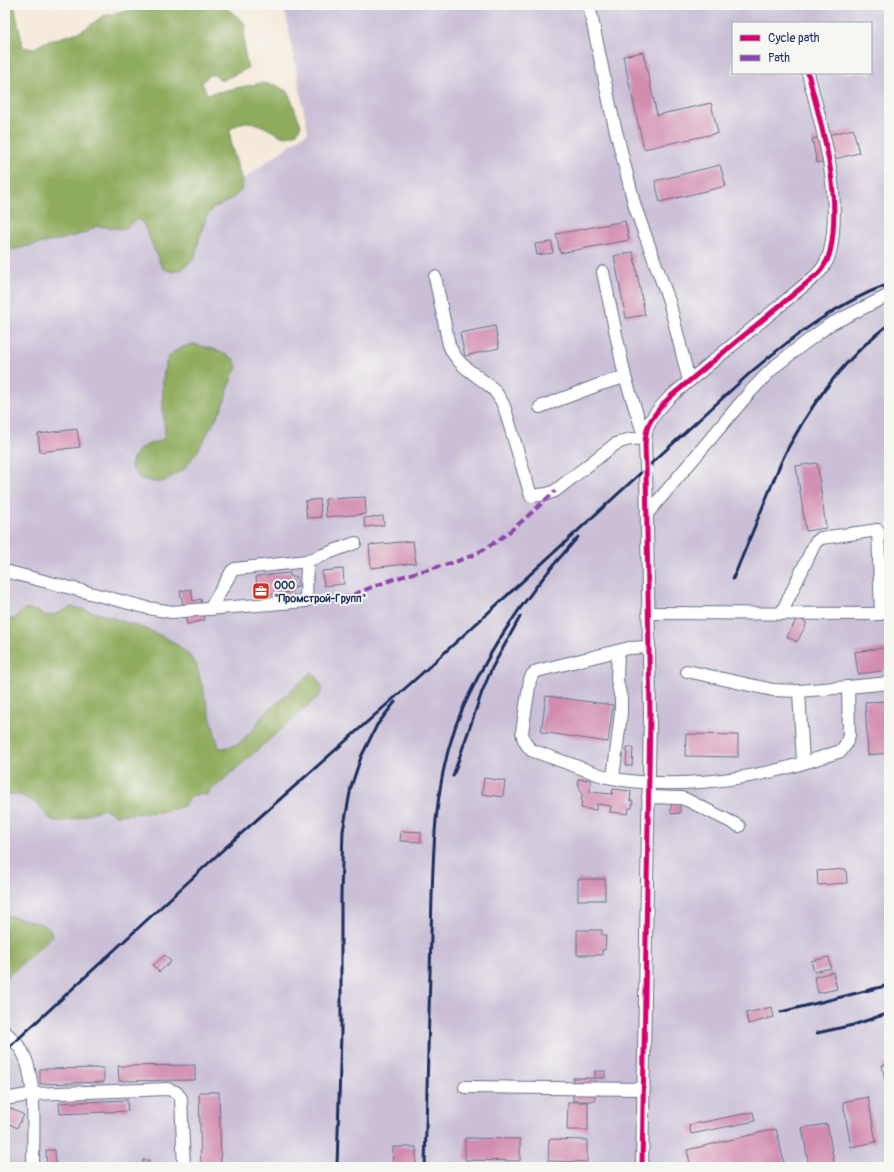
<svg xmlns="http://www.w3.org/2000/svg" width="894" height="1172" font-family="Pangolin,sans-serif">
	<rect width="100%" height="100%" fill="#f6f6f2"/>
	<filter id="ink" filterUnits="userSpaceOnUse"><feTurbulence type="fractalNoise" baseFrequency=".025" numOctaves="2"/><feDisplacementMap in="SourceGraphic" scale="8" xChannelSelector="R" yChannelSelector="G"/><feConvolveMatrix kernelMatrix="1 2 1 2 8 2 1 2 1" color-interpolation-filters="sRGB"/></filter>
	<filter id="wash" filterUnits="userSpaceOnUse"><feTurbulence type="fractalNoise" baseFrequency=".012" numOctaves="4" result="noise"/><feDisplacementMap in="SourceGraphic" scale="16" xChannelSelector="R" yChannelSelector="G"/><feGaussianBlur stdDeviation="0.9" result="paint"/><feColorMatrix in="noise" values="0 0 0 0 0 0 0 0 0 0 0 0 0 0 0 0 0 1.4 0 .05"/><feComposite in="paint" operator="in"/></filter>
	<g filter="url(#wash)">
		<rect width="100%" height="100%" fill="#f5e9d9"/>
		<path fill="#cabfd6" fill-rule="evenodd" d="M284,5H889V1167H5V251L63,239L85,233L97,226L107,227L137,219L143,223L173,272L182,269L195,258L199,239L206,217L213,208L229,201L241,191L242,180L308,132ZM733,23H871V73H733Z"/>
		<g fill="#8fab5d" stroke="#556d5e">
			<path d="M5,5H14L23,47L33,49L43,43L82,31L103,16L125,11L154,6L217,5L224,6L245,23C243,39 244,53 248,68L221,81L216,75H209L202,83L207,94L261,83L275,85L288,92L301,125L297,133L284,137C272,132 258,121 245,122C240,123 235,127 230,129L231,145L242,180L241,191L229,201L213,208L206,217L199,239L195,258L182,269L173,272L162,268L143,223L137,219L124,229L97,226L85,233L63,239L5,251Z"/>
			<path d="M194,344L216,350L234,359L237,368L233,374L223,406L199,449L184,469L163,482H153L139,478L131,467C135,445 143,447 162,440L165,434C164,417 158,370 170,356C177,348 184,346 194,344Z"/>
			<path d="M71,607C90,610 107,616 125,622C153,631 178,639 196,664L219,748H224L238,744L252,731L262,716L312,672L316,676L323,689L319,696L206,795C193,792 191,797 184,806L159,812L115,815L106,809C90,811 64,828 49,818C47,816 45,813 44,811C35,801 18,791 5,795V618L14,619L24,609L37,611L46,616L56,614Z"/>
			<path d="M5,915L42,924L50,929L52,936L5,979Z"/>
		</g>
		<g id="blocks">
			<g fill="#d28caf">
				<path d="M643,52L657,115L711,103L718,133L644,149L623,56Z"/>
				<path d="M853,129L859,153L817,163L812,139Z"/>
				<path d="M720,165L726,186L660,202L655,181Z"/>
				<path d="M625,221L629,240L560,253L556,234Z"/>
				<path d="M552,242L553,253L537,255L535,244Z"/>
				<path d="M633,252L645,315L626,318L614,256Z"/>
				<path d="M495,326L499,348L465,356L460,333Z"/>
				<path d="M77,429L80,447L40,452L38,434Z"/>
				<path d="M817,463L826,528L806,531L796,466Z"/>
				<path d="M365,497L366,514L326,517L325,499Z"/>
				<path d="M320,499L321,517L307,518L305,501Z"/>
				<path d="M383,516L384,525L365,527L364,518Z"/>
				<path d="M413,541L416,563L371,568L369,545Z"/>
				<path d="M343,569L344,584L324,586L322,571Z"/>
				<path d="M290,573L291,577H297L298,587L292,588V592L258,596L256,576Z"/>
				<path d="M191,589L193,601L201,599L205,620L187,624L180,591Z"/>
				<path d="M797,618L807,623L797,642L787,637Z"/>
				<path d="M889,647V670L858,674L855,652Z"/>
				<path d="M546,696L613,705L608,742L541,732Z"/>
				<path d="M889,701V753L868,755L865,702Z"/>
				<path d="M686,734L738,735V757L685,756Z"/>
				<path d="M627,747H633L632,766H626Z"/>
				<path d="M484,778L505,781L503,797L482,794Z"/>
				<path d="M578,779L591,780L590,792L612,794L613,789L631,791L630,801H633L632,808H629L628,814L610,812L611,806L597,804L596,810L581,808L582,794L578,783Z"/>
				<path d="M671,803H680V813L671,814Z"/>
				<path d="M401,831L421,832V842L400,841Z"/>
				<path d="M846,869L847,883L818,885L817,871Z"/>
				<rect x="578" y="879" width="27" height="21"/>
				<path d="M577,930H602V935H606L605,950H602V955H577Z"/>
				<path d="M165,955L171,962L159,972L153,965Z"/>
				<path d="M829,957L831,968L814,972L811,961Z"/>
				<path d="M833,972L837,989L818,993L814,977Z"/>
				<path d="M772,1007L774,1017L748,1024L746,1013Z"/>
				<path d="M889,1064V1097L888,1098L882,1065Z"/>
				<path d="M195,1065V1080L119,1081L118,1066Z"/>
				<path d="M104,1068V1082L40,1084V1069Z"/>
				<rect x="595" y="1071" width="10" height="7"/>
				<rect x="573" y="1078" width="22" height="23"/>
				<path d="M199,1092H219L221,1167H201Z"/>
				<path d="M868,1097L876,1142L851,1147L843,1102Z"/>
				<path d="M127,1100L128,1111L60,1114L59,1103Z"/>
				<path d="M568,1102H588V1130H567Z"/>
				<path d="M8,1107L24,1115L17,1128L5,1121V1112Z"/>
				<path d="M753,1112L755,1121L691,1134L689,1125Z"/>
				<path d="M827,1124L835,1167H809L802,1128Z"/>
				<path d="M776,1129L785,1167H691L687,1150Z"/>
				<path d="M465,1138L520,1139V1161L465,1160Z"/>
				<path d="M549,1139L587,1140V1162L548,1161Z"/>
				<path d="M393,1147H416V1167H392Z"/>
				<path d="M46,1150H55L56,1167H47Z"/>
				<rect x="143" y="1160" width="6" height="7"/>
			</g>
		</g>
	</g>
	<g filter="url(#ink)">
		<use href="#blocks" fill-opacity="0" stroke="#677089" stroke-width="1"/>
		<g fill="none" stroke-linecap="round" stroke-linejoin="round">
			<defs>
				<g id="minor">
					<path d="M589,5L612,115L635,207L669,301L689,381"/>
					<path d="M435,277L449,345C458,367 475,373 492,388C497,393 501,400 504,406L531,496L547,494L555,491L614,445C625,439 633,438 645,439L625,377L603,272"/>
					<path d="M540,407L601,384L625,377"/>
					<path d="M647,514L749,393L774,367L797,349L829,325L889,295"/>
					<path d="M5,571L148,608L172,612L183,611L306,601L307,561L355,543"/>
					<path d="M210,609L232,571L235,569L307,561"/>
					<path d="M649,613L881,614L878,530L821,538L815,543L781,614"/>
					<path d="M649,647L629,648L537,671L532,675L530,680L522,732C523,739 526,745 531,750L606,777C661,789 732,782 786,768C804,763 823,757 841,751L846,744L849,735L848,687L889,683"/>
					<path d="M687,671L773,690L799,691L848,687"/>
					<path d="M799,691L803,763"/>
					<path d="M613,778L621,713V699L617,680L618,651"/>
					<path d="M648,797L681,798L687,800L739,826"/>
					<path d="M5,1032C12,1038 19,1045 23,1053C37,1079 33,1137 33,1167"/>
					<path d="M465,1087L644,1089"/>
					<path d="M5,1099L33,1094L168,1089L176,1092L181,1098L184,1167"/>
					<path d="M642,1167L650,715L646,467C644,430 643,425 670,397L813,278C818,274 822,270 825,264C831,255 832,242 833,232C838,178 821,125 808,73"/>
				</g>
			</defs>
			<use href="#minor" stroke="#677089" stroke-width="14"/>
			<use href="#minor" stroke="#fff" stroke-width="12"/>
			<g stroke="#1b2f5e" stroke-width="3">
				<path d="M733,579C744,552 755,526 766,499C774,480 781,459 792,441C816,397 849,355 889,324"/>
				<path d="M453,776L482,692L492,668L520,617"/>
				<path d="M781,1012L889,985"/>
				<path d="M817,1033L853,1025L889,1013"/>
				<path d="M5,1051L226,847L419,676L750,373C792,337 837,303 889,284"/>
				<path d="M337,1167L341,1033V895L343,831L351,787L361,757L377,725L395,702"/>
				<path d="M425,1167C427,1090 429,1012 431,935C433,867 432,799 453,734C457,720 464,705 471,691C498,634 536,583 578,537"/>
			</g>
			<path stroke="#8e44ad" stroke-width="4" stroke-dasharray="8 4" stroke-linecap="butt" d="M306,601L337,599L347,597C367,589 387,581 407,575C431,568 455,564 477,553C506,538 531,513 555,491"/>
			<defs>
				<path id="cycleway" d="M642,1167L650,715L646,467C644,430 643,425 670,397L813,278C818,274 822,270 825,264C831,255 832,242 833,232C838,178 821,125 808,73"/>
			</defs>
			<use href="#cycleway" stroke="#f6f6f2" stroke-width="8"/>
			<use href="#cycleway" stroke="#d6006c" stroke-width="5"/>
		</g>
	</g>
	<defs>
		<symbol id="office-square" viewBox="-11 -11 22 22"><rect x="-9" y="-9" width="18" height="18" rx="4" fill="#c8321e" stroke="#f6f6f2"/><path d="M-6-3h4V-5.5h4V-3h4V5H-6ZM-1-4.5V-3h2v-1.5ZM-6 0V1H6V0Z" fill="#fff"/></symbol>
	</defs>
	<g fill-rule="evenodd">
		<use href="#office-square" x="251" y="581" width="20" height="20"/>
	</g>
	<g text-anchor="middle" stroke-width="4" stroke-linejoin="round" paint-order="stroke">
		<g font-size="11" font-weight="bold" fill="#1b2f5e" stroke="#f6f6f2" text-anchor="start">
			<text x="274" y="589">ООО<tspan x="274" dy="13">"Промстрой-Групп"</tspan></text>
		</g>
	</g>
	<rect width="894" height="1172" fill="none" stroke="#f6f6f2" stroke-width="20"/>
	<rect x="732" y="22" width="140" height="52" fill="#f6f6f2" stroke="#9ea6b7"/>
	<rect x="740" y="35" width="20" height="6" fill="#d6006c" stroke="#9ea6b7"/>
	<text x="768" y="42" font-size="12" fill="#1b2f5e">Cycle path</text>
	<rect x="740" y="55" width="20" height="6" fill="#8e44ad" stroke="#9ea6b7"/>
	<text x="768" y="62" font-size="12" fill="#1b2f5e">Path</text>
</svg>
